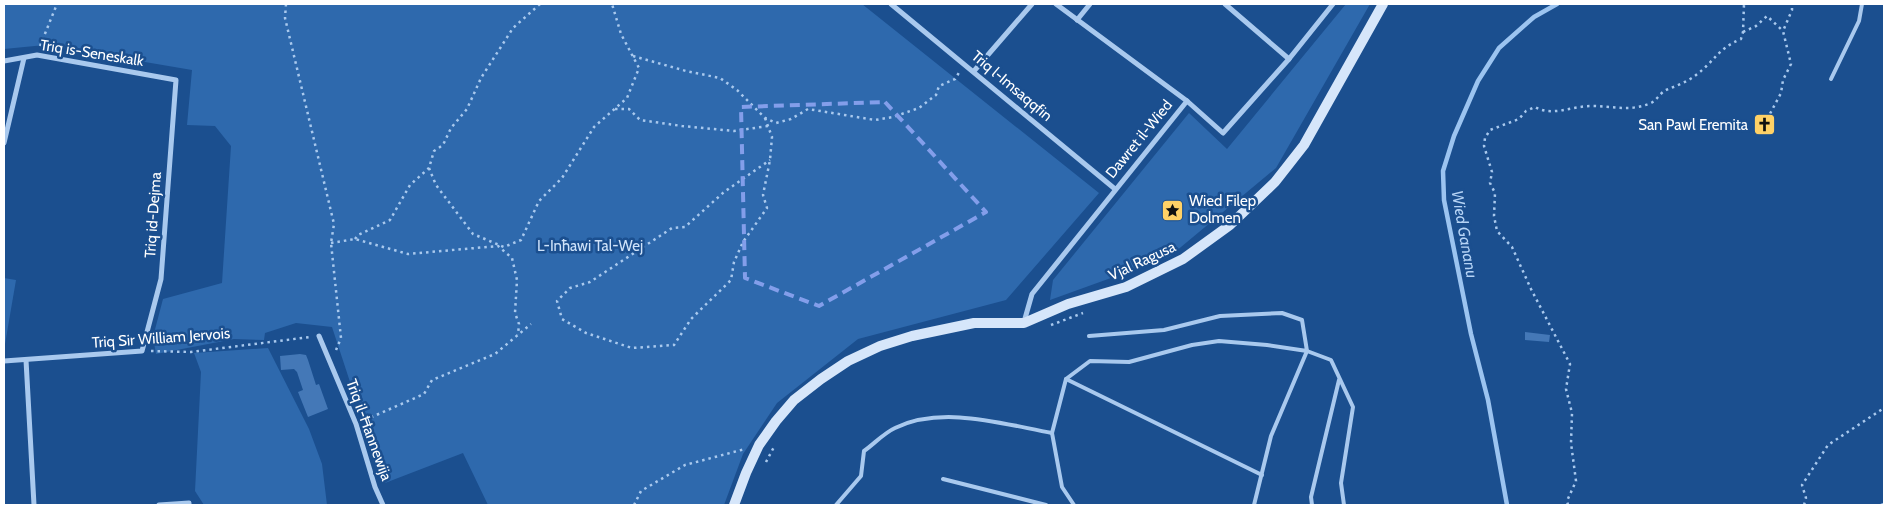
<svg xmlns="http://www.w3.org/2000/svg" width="1888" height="509" font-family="Cabin,sans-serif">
	<rect width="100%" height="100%" fill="#1b4f8f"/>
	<g fill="#2e69ad">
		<path d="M4,4H862L1099,193L1006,300L858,339L777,403L743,454L724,505H488L463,453L385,483L361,406L352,388L332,327L296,323L265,333L264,340L234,339L156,354L153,337L163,299L222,283L231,146L215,126L187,125L192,70L45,45L4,49Z"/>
		<path d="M1346,4H1370L1276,168L1169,257L1050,300L1053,280L1189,113L1227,149Z"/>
		<path d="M4,278L16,280L4,350Z"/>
		<path d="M268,348L309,429L322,464L327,505H204L195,491L201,372L194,353Z"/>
	</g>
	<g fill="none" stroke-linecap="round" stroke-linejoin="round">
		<path stroke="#9cc4f0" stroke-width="4.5" d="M1507,505L1488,400L1471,334L1444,200L1443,171L1454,136L1478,81L1499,48L1534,17L1557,4"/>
	</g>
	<g fill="#4478b7">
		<path d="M1525,332L1550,335L1549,342L1525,340Z"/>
		<path d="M300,354L306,355L308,360L316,385L319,384L328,409L308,417L298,392L303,390L297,372L294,369L281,370L280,356Z"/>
	</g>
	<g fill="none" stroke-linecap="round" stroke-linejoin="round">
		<g stroke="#a9c9ee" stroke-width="2.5" stroke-dasharray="2.5 4" stroke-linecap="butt">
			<path d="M286,4L285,18L334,224L331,243L341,338L336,350"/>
			<path d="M540,4L513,28L481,78L467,109L451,128L443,145L434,151L429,168L436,185L473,234L504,247L521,240L539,201L562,178L594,127L627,98L639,68L621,34L612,4"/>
			<path d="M1743,32L1756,26L1767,16L1783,31"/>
			<path d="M40,46L57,4"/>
			<path d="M633,56L686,71L720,78L737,90L765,118L776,123L791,119L808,109L875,120L893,117L919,108L936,95L939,86L955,79L960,71"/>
			<path d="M615,109H629L640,120L682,126L734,131L768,126"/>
			<path d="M765,118L772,137L770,160L763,195L767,208L743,242L734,262L731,280L691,319L674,345L632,348L586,333L562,319L557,301L570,288L590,282L672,228L685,227L724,192L770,160"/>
			<path d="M1764,125L1781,93L1783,80L1791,64L1783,31L1792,10V4"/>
			<path d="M355,239L358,235L390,220L410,185L429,168"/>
			<path d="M331,243L355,239L408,254L498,246L512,258L517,280L515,313L519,324L518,335"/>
			<path d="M1051,325L1083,313"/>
			<path d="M151,351L191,352L310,337"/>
			<path d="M365,420L424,394L432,380L495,354L531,324"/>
			<path d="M766,462L775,445"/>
			<path d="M634,505L641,491L685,465L745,449"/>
			<path d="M1568,505L1567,501L1576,481L1571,443L1572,413L1566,389L1570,364L1531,289L1512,247L1497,231L1494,216L1495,193L1490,183L1492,172L1484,146L1485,138L1490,130L1519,119L1526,111L1535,107C1552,117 1572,106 1591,106C1612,106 1630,112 1651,103C1657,100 1660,93 1666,90C1676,86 1687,82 1696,75C1715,61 1717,49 1741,39L1743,32L1744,4"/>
			<path d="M1804,505L1806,498L1802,485L1828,445L1884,408"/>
			<path d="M1881,505L1884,504"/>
		</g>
		<g stroke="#a9c9ee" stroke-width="4">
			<path d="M1831,79L1859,21L1862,4"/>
			<path d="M1066,379L1262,475"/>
			<path d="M943,479L1046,505"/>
			<path d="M836,505L861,476L864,451C874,444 884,433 895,428C942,405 1003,424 1052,433"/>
			<path d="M1074,505L1062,487L1052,433L1066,379L1090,361L1129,362L1192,345L1219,341L1267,345L1307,351L1302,320L1282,313L1220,316L1164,330L1089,336"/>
			<path d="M1254,505L1271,436L1307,351L1331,360L1353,407L1341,483L1344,505"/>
			<path d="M1312,505L1311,497L1339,380"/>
		</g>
		<g stroke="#a9c9ee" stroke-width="5">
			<path d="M891,4L1115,189"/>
			<path d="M1056,4L1187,101"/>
			<path d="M1225,4L1289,59"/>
			<path d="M1077,20L1090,4"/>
			<path d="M4,61L37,55L176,80L161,279L142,351L4,361"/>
			<path d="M974,71L1032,4"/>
			<path d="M4,143L24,58"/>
			<path d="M1024,322L1032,294L1187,101L1223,133L1289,59L1333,4"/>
			<path d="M319,336L356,424L375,487L383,505"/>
			<path d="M26,360L34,505"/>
			<path d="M159,505L189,503V505"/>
		</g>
		<path stroke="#d6e6fa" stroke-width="10" d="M734,505L746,473L759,445L776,421L794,400L821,379L848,361L880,346L912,336L974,323H1024L1068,304L1126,287L1183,259L1230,225L1275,182L1304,145L1383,4"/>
	</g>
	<path fill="none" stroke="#839eea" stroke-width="4" stroke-dasharray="10 6" stroke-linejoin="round" d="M885,102L986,212L819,306L745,278L741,107Z"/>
	<defs>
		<symbol id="church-square" viewBox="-11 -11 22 22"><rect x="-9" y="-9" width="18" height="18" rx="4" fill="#ffd166" stroke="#1b4f8f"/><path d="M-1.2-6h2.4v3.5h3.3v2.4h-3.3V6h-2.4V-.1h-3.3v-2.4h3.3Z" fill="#111"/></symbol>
		<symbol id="sight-square" viewBox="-11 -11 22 22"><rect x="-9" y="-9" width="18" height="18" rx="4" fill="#ffd166" stroke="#1b4f8f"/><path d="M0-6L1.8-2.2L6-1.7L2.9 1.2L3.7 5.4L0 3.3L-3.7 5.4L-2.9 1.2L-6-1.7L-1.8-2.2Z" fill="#111"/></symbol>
	</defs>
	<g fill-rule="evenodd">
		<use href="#church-square" x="1752" y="112" width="25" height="25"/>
		<use href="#sight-square" x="1160" y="198" width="25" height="25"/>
	</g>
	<g text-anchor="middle" stroke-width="5" stroke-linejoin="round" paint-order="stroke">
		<g font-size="15" fill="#fff" stroke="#1b4f8f">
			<text transform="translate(92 53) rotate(9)" y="5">Triq is-Seneskalk</text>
			<text transform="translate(1012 86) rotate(40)" y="5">Triq l-Imsaqqfin</text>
			<text transform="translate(1139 139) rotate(-51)" y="5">Dawret il-Wied</text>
			<text transform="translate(153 215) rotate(-86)" y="5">Triq id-Dejma</text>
			<text transform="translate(1142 261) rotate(-25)" y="5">Vjal Ragusa</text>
			<text transform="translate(161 338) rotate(-4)" y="5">Triq Sir William Jervois</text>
			<text transform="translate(369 430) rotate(70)" y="5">Triq il-Ħannewija</text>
		</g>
		<g font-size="15" fill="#fff" stroke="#1b4f8f" text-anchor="end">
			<text x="1748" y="130">San Pawl Eremita</text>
			<text x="1189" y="206" text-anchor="start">Wied Filep<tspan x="1189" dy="17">Dolmen</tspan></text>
		</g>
		<g font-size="15" fill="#cfe3fa" stroke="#1b4f8f">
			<text x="590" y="251">L-Inħawi Tal-Wej</text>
		</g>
		<g font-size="16" font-style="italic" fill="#b5d3f5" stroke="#1b4f8f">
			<text transform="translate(1465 234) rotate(80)" y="6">Wied Gananu</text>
		</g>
	</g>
	<rect width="1888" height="509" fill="none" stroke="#ffffff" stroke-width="10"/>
</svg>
